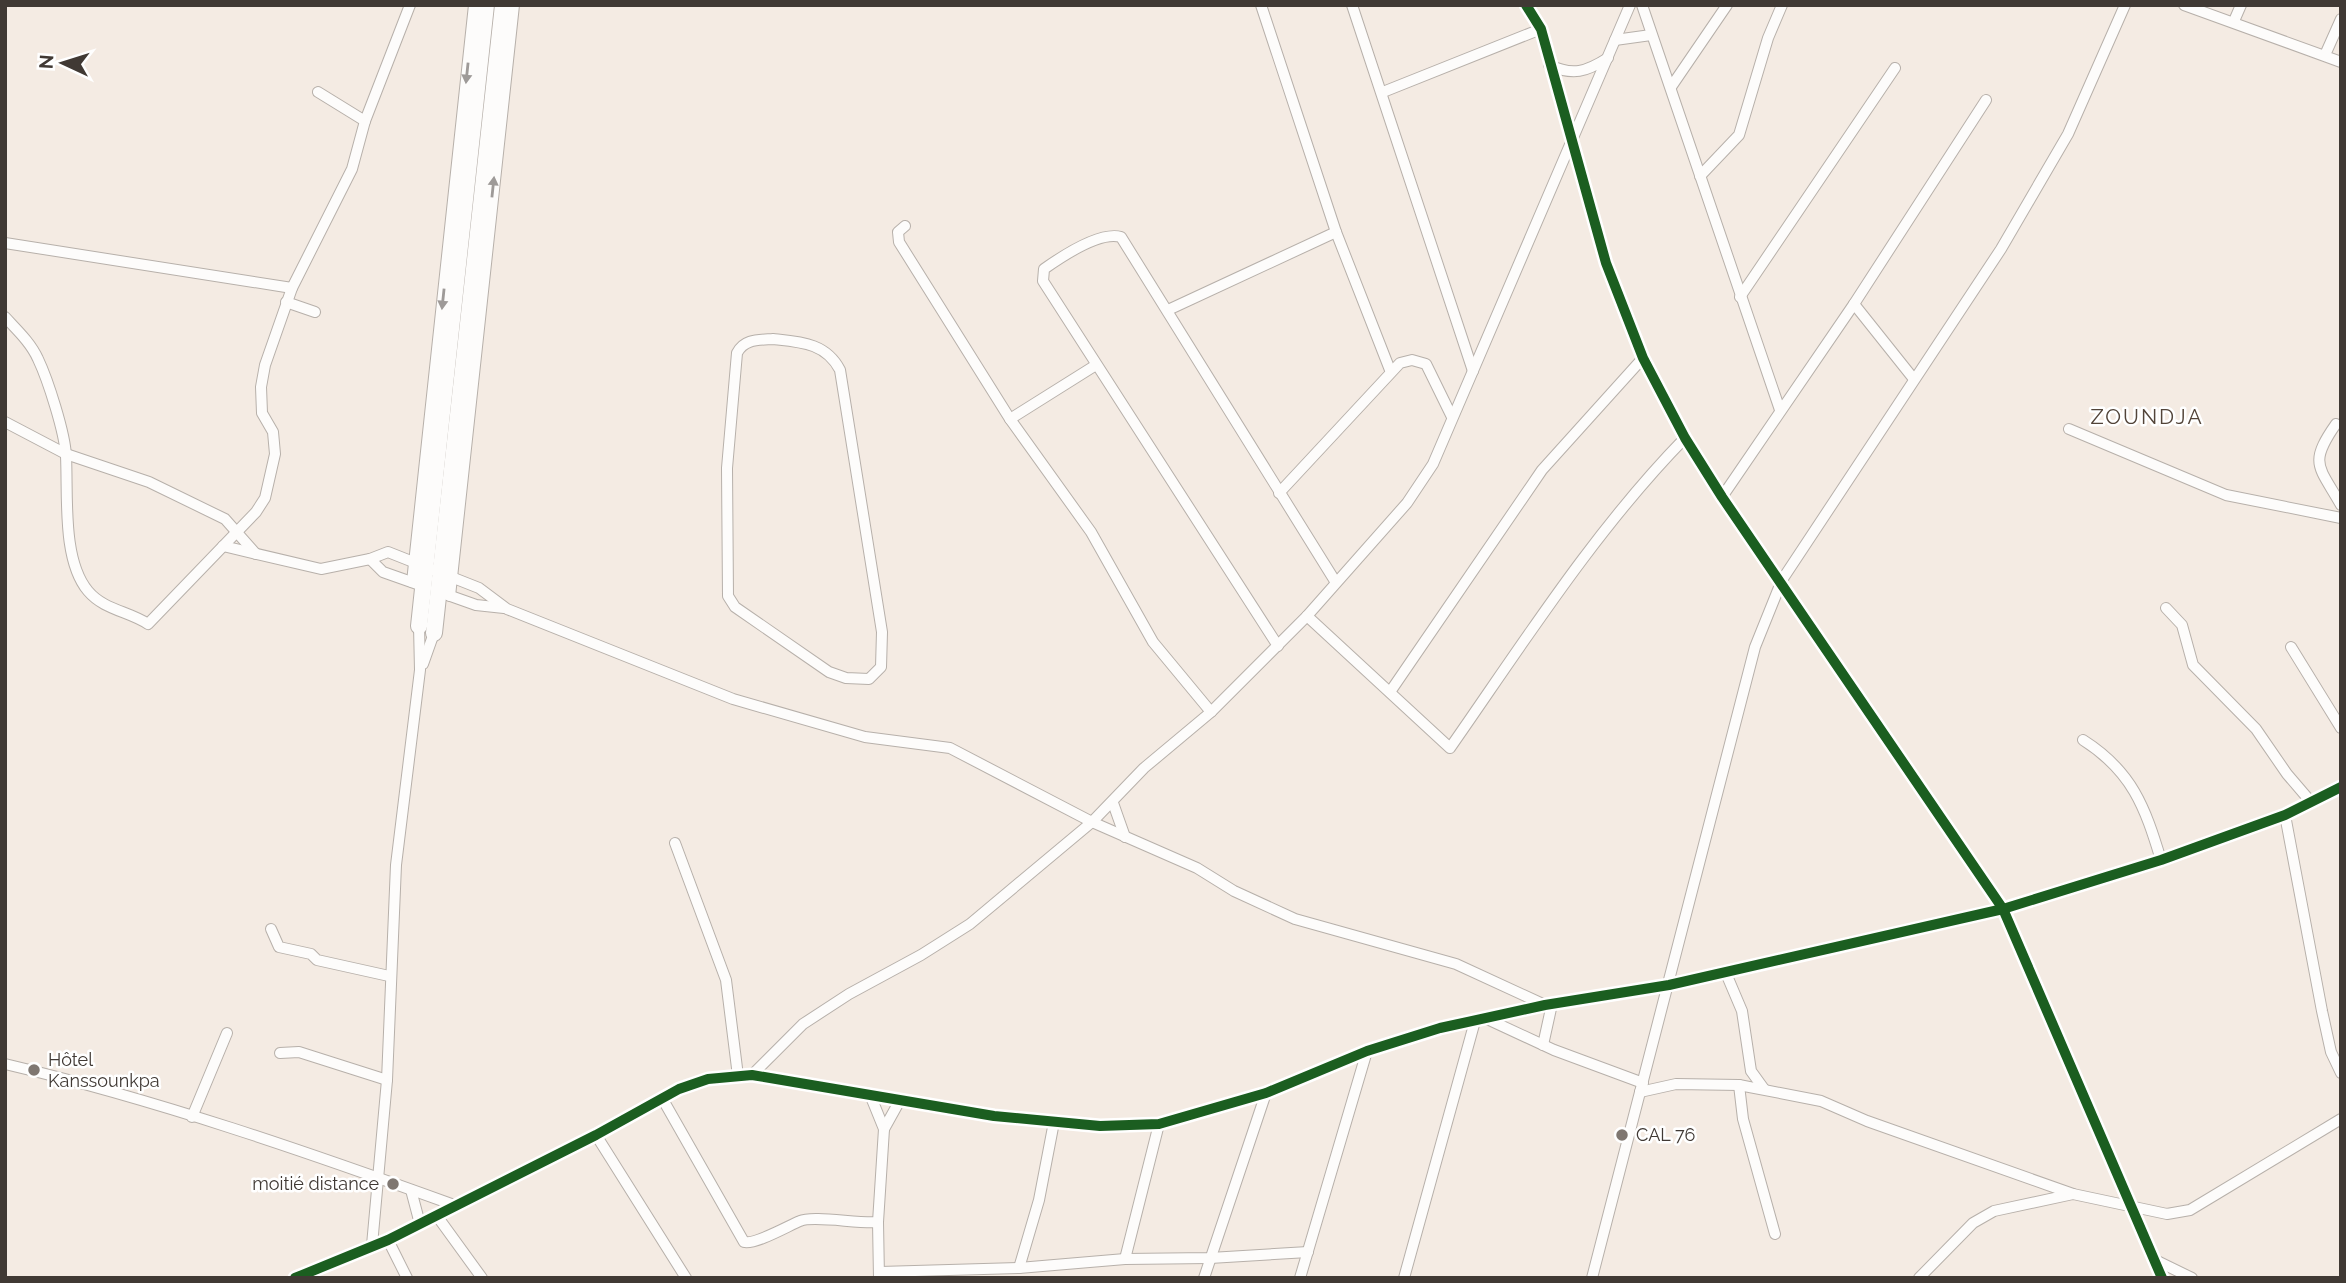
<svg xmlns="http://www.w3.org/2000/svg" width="2346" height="1283" font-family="Raleway,sans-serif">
	<rect width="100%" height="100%" fill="#f4ebe3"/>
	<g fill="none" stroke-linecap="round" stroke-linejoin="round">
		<defs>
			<g id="street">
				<path d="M1261,5L1336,232L1390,370"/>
				<path d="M1352,5L1473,371"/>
				<path d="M1526,5L1541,29L1606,263L1643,358L1685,438L1722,497L2003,909L2162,1278"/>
				<path d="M1642,5L1780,410"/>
				<path d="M2184,5L2341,62"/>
				<path d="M2234,21L2241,5"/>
				<path d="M1615,40L1651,35"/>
				<path d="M2325,55L2341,19"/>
				<path d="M1549,65C1573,76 1586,72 1608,58"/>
				<path d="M1671,87L1727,5"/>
				<path d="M318,92L365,121L410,5"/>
				<path d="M1383,92L1541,29"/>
				<path d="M1700,176L1739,135L1768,38L1782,5"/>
				<path d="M905,226L898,232L899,242L1010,419L1091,532L1153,642L1211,712"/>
				<path d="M5,243L292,288"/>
				<path d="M1740,297L1895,68"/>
				<path d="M286,302L315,312"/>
				<path d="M1854,304L1913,378"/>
				<path d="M1168,310L1336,232"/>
				<path d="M5,317C17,330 31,343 38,359C48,380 65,433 66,456C68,496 62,560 88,591C104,610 128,611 148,624L256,512L265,498L275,454L273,432L262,413L261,387L265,365L292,288L352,169L365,121"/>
				<path d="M773,339C801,342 826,343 840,370L882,632L881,667L869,679L846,678L829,672L735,607L728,596L727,468L737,353C744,339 758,340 773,339Z"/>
				<path d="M1010,419L1096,365"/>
				<path d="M5,422L66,454L149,482L225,519L256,554"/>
				<path d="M2336,424C2308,464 2319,466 2341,505"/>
				<path d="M2069,429L2226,495L2341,518"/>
				<path d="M1279,493L1400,363L1412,360L1426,364L1452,417"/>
				<path d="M1722,497L1854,304L1986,100"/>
				<path d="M223,546L321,569L370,559L388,552L479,588L507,609L733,699L865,737L950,748L1092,822L1197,868L1234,891L1295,919L1456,964L1545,1005"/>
				<path d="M370,559L383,572L417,584"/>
				<path d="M412,582L474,5"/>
				<path d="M445,594L476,605L504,608"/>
				<path d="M450,596L514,5"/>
				<path d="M2166,608L2182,625L2193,665L2256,729L2287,774L2311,802"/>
				<path d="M1307,616L1450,748C1524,642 1595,530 1685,438"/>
				<path d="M1278,646L1043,281L1044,269C1061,257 1100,231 1121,237L1335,581"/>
				<path d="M2291,647L2341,728"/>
				<path d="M423,664L434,633"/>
				<path d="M1390,692L1542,470L1643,358"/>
				<path d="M2083,740C2132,771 2145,807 2161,860"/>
				<path d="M1113,803L1125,837"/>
				<path d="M2285,815L2322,1011L2331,1052L2341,1073"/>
				<path d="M675,843L726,980L738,1076"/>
				<path d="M271,929L279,947L311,954L317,960L389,976"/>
				<path d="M1725,971L1742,1011L1751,1071L1764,1089"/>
				<path d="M1485,1018L1554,1050L1643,1083"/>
				<path d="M1543,1045L1552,1004"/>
				<path d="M280,1053L299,1052L387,1080"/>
				<path d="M5,1064C158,1100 307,1152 454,1205"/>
				<path d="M752,1075L803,1024L849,994L921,955L970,924L1092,822L1144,768L1211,712L1307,616L1407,503L1433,464L1630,5"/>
				<path d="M1739,1085L1743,1119L1775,1234"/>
				<path d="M1640,1092L1676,1084L1739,1085L1821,1101L1867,1121L2073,1194"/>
				<path d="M871,1097L884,1129L878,1222L879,1278"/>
				<path d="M662,1098L744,1242C755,1245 788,1226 800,1221C813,1215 859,1224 878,1222"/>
				<path d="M192,1117L227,1033"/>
				<path d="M884,1129L899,1102"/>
				<path d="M596,1135L686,1278"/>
				<path d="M411,1190L420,1224"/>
				<path d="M437,1216L482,1278"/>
				<path d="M388,1240L407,1278"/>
				<path d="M372,1245L387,1080L396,865L420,670L419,626"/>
				<path d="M1125,1259L1159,1124"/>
				<path d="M2155,1260L2192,1278"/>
				<path d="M1019,1268L1039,1200L1054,1122"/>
				<path d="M880,1272L1019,1268L1125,1259L1210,1258L1308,1252"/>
				<path d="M295,1278L388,1240L596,1135L679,1089L708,1079L752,1075L994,1116L1100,1126L1159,1124L1266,1093L1367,1051L1440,1028L1545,1005L1669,985L2003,909L2161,860L2285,815L2341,787"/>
				<path d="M1204,1278L1266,1093"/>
				<path d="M1300,1278L1367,1051"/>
				<path d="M1404,1278L1475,1021"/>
				<path d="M1592,1278L1755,647L1782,580L2001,249L2068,134L2125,5"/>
				<path d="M1919,1278L1973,1223L1994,1211L2073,1194L2167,1214L2190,1210L2341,1119"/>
			</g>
			<g id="secondary">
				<path d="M419,626L486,5"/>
				<path d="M434,633L503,5"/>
			</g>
		</defs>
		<use href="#street" stroke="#b7b0aa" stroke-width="12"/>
		<use href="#secondary" stroke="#b7b0aa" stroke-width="18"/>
		<use href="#street" stroke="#fdfcfb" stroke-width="10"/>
		<use href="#secondary" stroke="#fdfcfb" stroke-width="16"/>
		<defs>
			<g id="cycleway">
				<path d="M1526,5L1541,29L1606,263L1643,358L1685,438L1722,497L2003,909L2162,1278"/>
				<path d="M295,1278L388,1240L596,1135L679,1089L708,1079L752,1075L994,1116L1100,1126L1159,1124L1266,1093L1367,1051L1440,1028L1545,1005L1669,985L2003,909L2161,860L2285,815L2341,787"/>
			</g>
		</defs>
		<use href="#cycleway" stroke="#fff" stroke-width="15"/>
		<use href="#cycleway" stroke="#1b5e20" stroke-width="10"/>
	</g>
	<defs><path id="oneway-solid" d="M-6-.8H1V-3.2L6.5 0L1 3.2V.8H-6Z" transform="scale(1.75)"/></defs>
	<g fill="#9e9a98">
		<use href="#oneway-solid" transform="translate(467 73) rotate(96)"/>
		<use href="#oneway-solid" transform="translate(493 187) rotate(-84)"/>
		<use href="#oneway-solid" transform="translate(443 299) rotate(96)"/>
	</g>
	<g fill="#7f7771" stroke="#fff" stroke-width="2.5">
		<circle cx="34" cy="1070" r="7"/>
		<circle cx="1622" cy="1135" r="7"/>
		<circle cx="393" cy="1184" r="7"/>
	</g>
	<g text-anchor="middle" stroke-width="5" stroke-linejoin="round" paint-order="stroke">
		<g font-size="18" fill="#403934" stroke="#fff" text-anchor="start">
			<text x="48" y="1066">Hôtel<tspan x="48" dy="21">Kanssounkpa</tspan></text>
			<text x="1636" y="1141">CAL 76</text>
			<text x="379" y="1190" text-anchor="end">moitié distance</text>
		</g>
		<g font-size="21" letter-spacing="2" fill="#524439" stroke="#fff">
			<text x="2147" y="424">ZOUNDJA</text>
		</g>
	</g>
	<rect width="2346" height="1283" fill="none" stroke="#403934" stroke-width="14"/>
	<g transform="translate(63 63) rotate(274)" stroke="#ffffff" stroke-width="5" paint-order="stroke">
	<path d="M0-5L12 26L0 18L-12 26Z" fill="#403934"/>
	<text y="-10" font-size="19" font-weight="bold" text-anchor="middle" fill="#403934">N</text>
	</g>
</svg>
